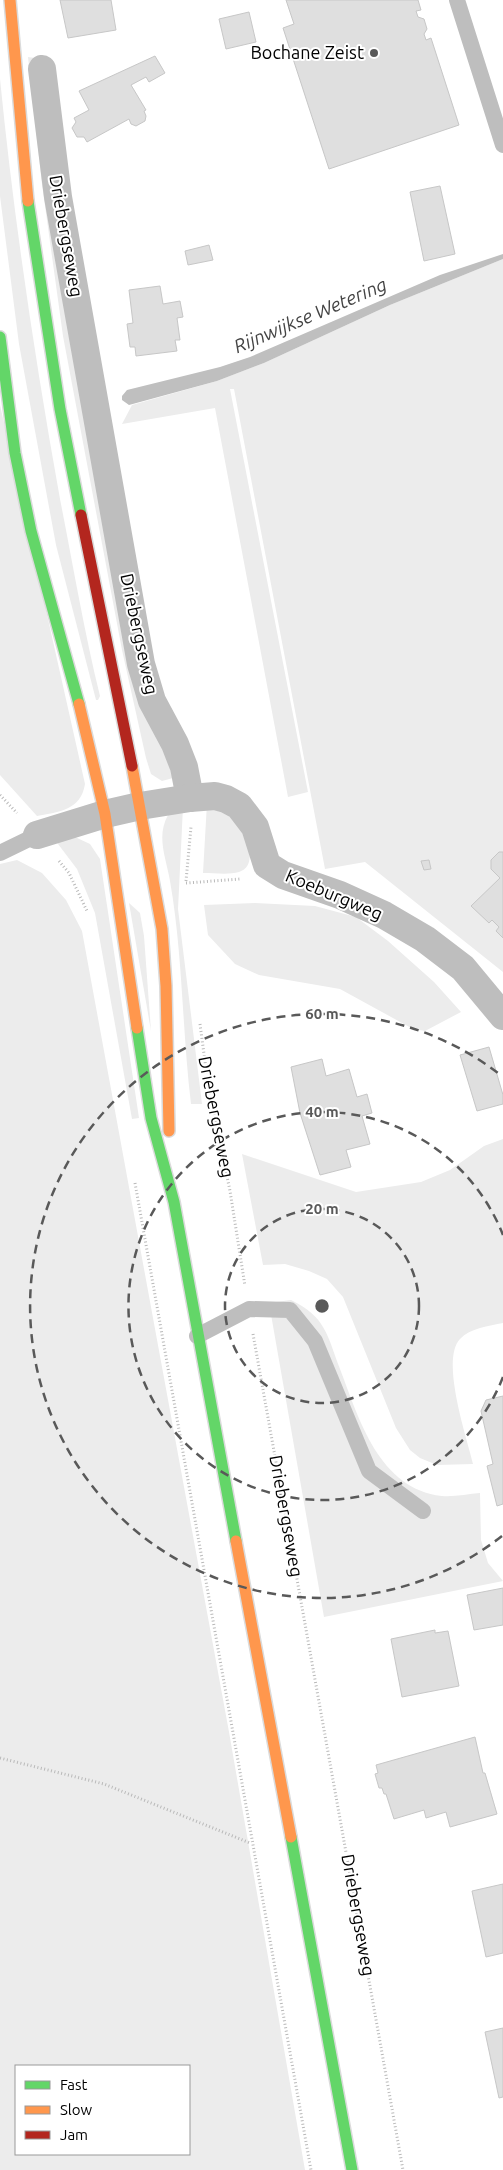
<svg xmlns="http://www.w3.org/2000/svg" width="503" height="2170" font-family="Ubuntu,sans-serif">
	<rect width="100%" height="100%" fill="#fff"/>
	<g fill="#ececec" fill-rule="evenodd">
		<path d="M28,57L35,58L161,736L173,778L162,781L151,774L146,758L122,650L63,336L42,184Z"/>
		<path d="M0,79C14,220 35,360 60,499C73,565 84,631 100,696L98,700H96L56,545L19,344L0,196Z"/>
		<path d="M503,259V972L365,862L325,869L234,389H230L308,792L288,797L215,408L122,424L132,405L217,381L264,363L390,305Z"/>
		<path d="M0,405L85,784C81,810 59,812 37,816L0,775Z"/>
		<path d="M207,803L238,818C243,831 261,865 239,872C229,875 214,873 203,873Z"/>
		<path d="M183,807L178,909L202,1104H191C182,1030 183,955 170,881C166,857 156,837 168,815Z"/>
		<path d="M75,837L90,844L100,859L139,1118L132,1119L95,913L77,869L55,840Z"/>
		<path d="M17,860L42,873L66,900L82,931L229,1732L305,2170H0V864ZM189,2066V2154H16V2066Z"/>
		<path d="M129,903L140,913L144,936L151,1031Z"/>
		<path d="M255,903L315,906L356,917L388,941L434,982L461,1012L425,1031L413,1029L340,989L259,975L235,964L208,935L204,905Z"/>
		<path d="M503,1139V1323C489,1326 470,1328 460,1339C440,1360 467,1438 473,1464L437,1465L420,1458L410,1450L396,1428L343,1297L327,1279L309,1271L285,1264L263,1265L242,1154L356,1192L421,1182L450,1170L484,1146Z"/>
		<path d="M291,1300C326,1317 327,1335 340,1369C359,1419 379,1489 442,1496C454,1497 468,1494 480,1493L481,1540L488,1563L503,1581L324,1617L269,1303Z"/>
	</g>
	<path fill="#bfbfbf" d="M503,254V259L390,305L264,363L217,381L129,405L122,400V396L127,390L220,367L250,357L440,275Z"/>
	<g fill="#dfdfdf" stroke="#c7c7c7">
		<path d="M111,0L116,30L68,38L60,0Z"/>
		<path d="M286,0H418L421,10L416,11L418,17L424,19L427,29L424,34L426,40L431,38L459,125L329,169L283,28L294,24Z"/>
		<path d="M249,12L256,42L226,49L219,19Z"/>
		<path d="M155,56L165,73L149,82L146,77L131,85L146,110L144,111L146,116L145,121L136,126L131,124L129,119L87,142L84,137H77L72,128L76,122L74,118L89,110L79,91Z"/>
		<path d="M440,186L455,254L424,261L410,192Z"/>
		<path d="M209,245L213,260L188,265L185,251Z"/>
		<path d="M160,286L163,304L180,301L183,317L177,318L180,340H175L177,351L136,356L135,347H130L127,324L133,323L129,290Z"/>
		<path d="M499,852H503V938L496,931L499,927L492,920L489,923L471,906L500,878L491,869V860Z"/>
		<path d="M429,860L431,869L424,870L421,861Z"/>
		<path d="M489,1047L503,1095V1104L477,1111L460,1055Z"/>
		<path d="M322,1059L326,1076L349,1069L357,1097L367,1094L372,1113L362,1116L370,1144L346,1150L351,1167L320,1175L300,1113L291,1067Z"/>
		<path d="M503,1396V1504L497,1506L487,1466L493,1464L481,1411L486,1400Z"/>
		<path d="M503,1588V1625L474,1630L467,1595Z"/>
		<path d="M435,1630V1633L448,1631L459,1686L402,1697L391,1639Z"/>
		<path d="M475,1737L483,1773H485L497,1814L450,1827L446,1812L426,1818L424,1810L394,1819L386,1794H384L382,1788H379L375,1774L378,1773L376,1765Z"/>
		<path d="M503,1884V1953L486,1957L472,1891Z"/>
		<path d="M503,2028V2097L499,2098L485,2032Z"/>
	</g>
	<g fill="none" stroke-linecap="round" stroke-linejoin="round">
		<defs>
			<g id="fast">
				<path d="M28,201L60,409L81,515"/>
				<path d="M0,337L15,453L31,531L79,704"/>
				<path d="M137,1028L151,1118L174,1202L236,1541"/>
				<path d="M291,1837L352,2170"/>
			</g>
			<g id="slow">
				<path d="M10,0L28,201"/>
				<path d="M79,704L105,814L137,1028"/>
				<path d="M132,766L162,929L166,986L169,1131"/>
				<path d="M236,1541L291,1837"/>
			</g>
			<path id="jam" d="M81,515L132,766"/>
		</defs>
		<use href="#fast" stroke="#dbdbdb" stroke-width="14"/>
		<use href="#slow" stroke="#dbdbdb" stroke-width="14"/>
		<use href="#jam" stroke="#dbdbdb" stroke-width="14"/>
		<g stroke="#b9b9b9" stroke-width="3" stroke-dasharray="1 2.5" stroke-linecap="butt">
			<path d="M0,795L17,813"/>
			<path d="M59,861L69,873L87,911"/>
			<path d="M186,881L191,827"/>
			<path d="M186,883L240,879"/>
			<path d="M200,1024L208,1084L230,1191L245,1286"/>
			<path d="M135,1183L311,2170"/>
			<path d="M253,1334L403,2170"/>
			<path d="M0,1758L104,1784L250,1843"/>
		</g>
		<g stroke="#bebebe" stroke-width="16">
			<path d="M457,0L503,145"/>
			<path d="M0,853L37,835"/>
			<path d="M197,1336L249,1309L290,1310L315,1341L369,1471L423,1511"/>
		</g>
		<g stroke="#bebebe" stroke-width="28">
			<path d="M42,69L58,197L141,664L152,701L175,744L184,767L190,798"/>
			<path d="M37,835L105,814L140,806L190,798L215,796L226,799L239,806L255,827L267,865L283,875L340,895L384,915L425,939L463,968L503,1016"/>
		</g>
		<use href="#fast" stroke="#63d668" stroke-width="11"/>
		<use href="#slow" stroke="#ff974d" stroke-width="11"/>
		<use href="#jam" stroke="#b3261e" stroke-width="11"/>
	</g>
	<g fill="none" stroke="#595959" stroke-width="2.5" stroke-dasharray="9 6">
		<circle cx="322" cy="1306" r="97"/>
		<path d="M503 1377A194 194 0 1 1 503 1235"/>
		<path d="M502 1536A292 292 0 1 1 502 1076"/>
	</g>
	<circle fill="#595959" stroke="#fff" stroke-width="2" cx="374" cy="53" r="5"/>
	<g text-anchor="middle" stroke-width="4" stroke-linejoin="round" paint-order="stroke">
		<g font-size="18" fill="#000" stroke="#fff" text-anchor="end">
			<text x="364" y="59">Bochane Zeist</text>
		</g>
		<g font-size="18" fill="#000" stroke="#fff">
			<text transform="translate(66 236) rotate(80)" y="6">Driebergseweg</text>
			<text transform="translate(139 634) rotate(78)" y="6">Driebergseweg</text>
			<text transform="translate(334 895) rotate(23)" y="6">Koeburgweg</text>
			<text transform="translate(216 1117) rotate(79)" y="6">Driebergseweg</text>
			<text transform="translate(286 1516) rotate(80)" y="6">Driebergseweg</text>
			<text transform="translate(358 1915) rotate(80)" y="6">Driebergseweg</text>
		</g>
		<g font-size="19" font-style="italic" fill="#444" stroke="#fff">
			<text transform="translate(310 315) rotate(-23)" y="7">Rijnwijkse Wetering</text>
		</g>
	</g>
	<circle cx="322" cy="1306" r="8" fill="#595959" stroke="#fff" stroke-width="2.5"/>
	<g font-size="15" text-anchor="middle" font-weight="bold" fill="#595959" stroke="#fff" stroke-width="4" stroke-linejoin="round" paint-order="stroke">
		<text x="322" y="1019">60 m</text>
		<text x="322" y="1117">40 m</text>
		<text x="322" y="1214">20 m</text>
	</g>
	<rect x="15" y="2065" width="175" height="90" fill="#ffffff" stroke="#999999"/>
	<rect x="25" y="2081" width="25" height="8" fill="#63d668" stroke="#999999"/>
	<text x="60" y="2090" font-size="15" fill="#000000">Fast</text>
	<rect x="25" y="2106" width="25" height="8" fill="#ff974d" stroke="#999999"/>
	<text x="60" y="2115" font-size="15" fill="#000000">Slow</text>
	<rect x="25" y="2131" width="25" height="8" fill="#b3261e" stroke="#999999"/>
	<text x="60" y="2140" font-size="15" fill="#000000">Jam</text>
</svg>
